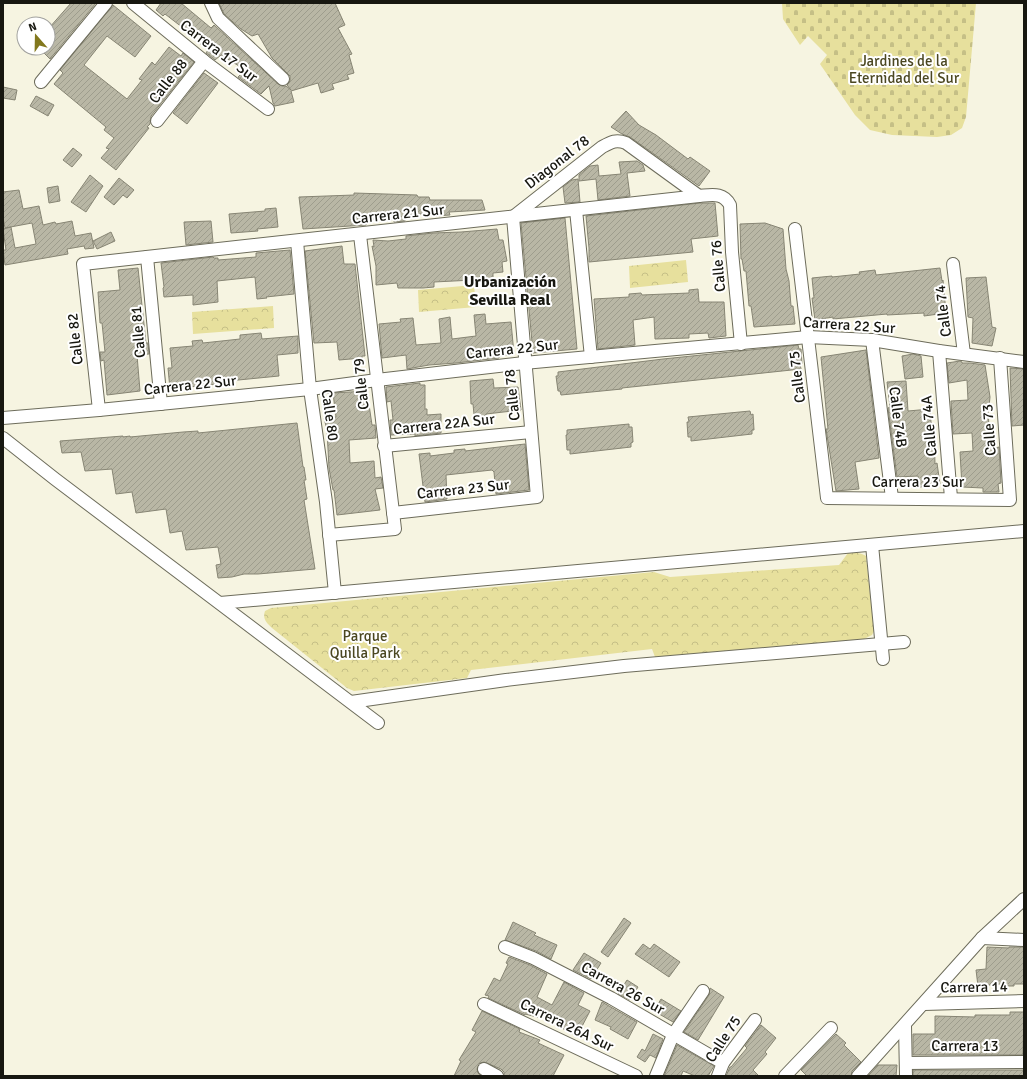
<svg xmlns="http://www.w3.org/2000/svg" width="1027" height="1079" font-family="Signika,sans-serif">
	<defs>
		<pattern id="cemetery-stones" width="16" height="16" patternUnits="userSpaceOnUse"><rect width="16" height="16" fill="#e7e09d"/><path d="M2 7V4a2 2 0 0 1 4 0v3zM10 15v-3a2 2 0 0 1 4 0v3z" fill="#c5bf86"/></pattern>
		<pattern id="park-crowns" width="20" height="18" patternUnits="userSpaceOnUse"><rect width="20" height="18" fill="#e7e09d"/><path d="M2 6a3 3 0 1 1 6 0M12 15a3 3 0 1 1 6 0" fill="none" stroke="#c5bf86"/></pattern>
		<pattern id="building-hatch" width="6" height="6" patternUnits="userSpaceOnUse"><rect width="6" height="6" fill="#b9b7a5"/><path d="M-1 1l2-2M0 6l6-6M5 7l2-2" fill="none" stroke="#9e9d8d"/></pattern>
	</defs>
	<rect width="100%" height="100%" fill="#f6f4e1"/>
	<path fill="url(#cemetery-stones)" d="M782,3H976L966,117L962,128L951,135L937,137L892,135L870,130L855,115L820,64L827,55L808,36L800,45L783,19Z"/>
	<g fill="url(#park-crowns)">
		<path d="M686,260L688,282L630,288L629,266Z"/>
		<path d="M474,285L476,307L419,312L418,290Z"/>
		<path d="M273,306L274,328L193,334L192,312Z"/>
		<path d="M848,553C855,553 860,552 866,556L874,631L872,635L864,639L655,657L652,649L471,670L467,678L354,691L347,688L272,628C267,623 262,619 265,611L271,608L654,572L670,577L839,565Z"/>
	</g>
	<g fill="url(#building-hatch)" stroke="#878574">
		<path d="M71,3H96L50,59L42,51L44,48H48V41L55,33L49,28Z"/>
		<path d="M161,3H181L211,28L214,25L278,84L282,86H286L291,90L287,85L290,81V76L272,58L258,34L252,36L241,29L224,14L219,3H335L345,25L338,28L352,54L349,55L354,73L347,75L349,79L332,84L334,89L321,93L318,83L291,91L294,102L275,106L273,103L269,86L261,94L238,77L241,74L236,70L239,66L221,55L215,60L209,55L206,53L208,50L198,42L200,41L165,14L163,16L156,10Z"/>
		<path d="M113,5L151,36L135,57L107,36L84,65L127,99L142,80L139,79L152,62L155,65L169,47L181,56L183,53L194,62L151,116L150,124L147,127L149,128L116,170L101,158L109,149L106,148L114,138L104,130L106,127L54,84L63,73L60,70Z"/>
		<path d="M204,73L218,83L187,124L173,113Z"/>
		<path d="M3,87L17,90L15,100L3,98Z"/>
		<path d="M36,96L54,105L48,116L30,106Z"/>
		<path d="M626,111L639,125L656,135L688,159L690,157L710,171L699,186L630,137L622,134L611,127Z"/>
		<path d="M73,148L82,155L72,167L63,160Z"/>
		<path d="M637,161L643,165L645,171L627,173L630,196L598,200L596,179L579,181V175L590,166L598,165L599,176L621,174L619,162Z"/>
		<path d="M90,175L103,186L86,212L71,202Z"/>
		<path d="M119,178L134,190L127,198L123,195L114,205L104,197Z"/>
		<path d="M578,179L580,202L565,203L563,187L572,180Z"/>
		<path d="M58,186L60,201L49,203L47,188Z"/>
		<path d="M19,190L23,209L39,206L43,225L55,222L56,224L72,221L75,236L91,233L94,248L85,249L84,246L67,249L68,254L5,265L3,250H6L3,229L11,227L15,248L36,244L32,223L5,228L3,218V192Z"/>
		<path d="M354,193L417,195L418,197H429L430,200H482L485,210L449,212L450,215L435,216L434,213L404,215L405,221L394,222V219L387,221L386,218L366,220V225L303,229L299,197L354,195Z"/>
		<path d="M700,203H715L718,236L691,239L693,252L589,262V248L586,216Z"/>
		<path d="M276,208L278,227L257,229L258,231L231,233L229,214L265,211V209Z"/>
		<path d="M565,218L577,349L533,353L521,223Z"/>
		<path d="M211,221L213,242L186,245L184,222Z"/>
		<path d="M765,223L783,229L786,269L789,281L791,306H793L795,324L754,327L751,306H749L746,271H744L742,259H741L740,224Z"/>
		<path d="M497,229L499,240H503L507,261L502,262L503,272L493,273V279L434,282V287L423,288H398L397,283L376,285V266L372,246L374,247L373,240L388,241L406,239V236L433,233L461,232Z"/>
		<path d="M111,232L115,241L97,249L93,241Z"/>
		<path d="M342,246L344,264H355L365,356H362V358L339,360L337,342L314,343L305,251Z"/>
		<path d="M290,250L294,294L266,297L267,298L257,299L255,277L217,281L218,302L193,305V295L164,297L163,288L164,287L161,263L213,257L214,258H218V260L256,257V253Z"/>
		<path d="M138,268L146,343H148L149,354L137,355L140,391L107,395L104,360L101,361L100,352H105L102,323H100L98,292L120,290L118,270Z"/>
		<path d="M940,268L942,281L943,280L946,313L924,316V313L887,315V314L833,319V317L815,320L812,298H814L812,278L832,276V277L860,274L859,272L875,270L876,275Z"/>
		<path d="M986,277L992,327L996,328L992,346L972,343L973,318L968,317L966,278Z"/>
		<path d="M698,289L699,302H724L726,336L709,338L708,333L689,334V338L655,339L654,317L633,320L635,345L598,349L594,299L629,297V294L641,293L642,295L689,293V290Z"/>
		<path d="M485,314L486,324L511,322L514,354L499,356V358L456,363L429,365L407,369L406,355L382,358L379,324L401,322L400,319L413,318L416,345L441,343L439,319L450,317L452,339L476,336L474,315Z"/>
		<path d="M261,333L262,339L298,336V353L277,355L279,376L218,382V384L170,389L168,368H172L170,348L193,346L192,341L202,340L203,343L240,339V335Z"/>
		<path d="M798,345L799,349H801L802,364H800L801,369L622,388V389L561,395L560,391H558L556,376H558V372L663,359Z"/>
		<path d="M866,350L879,458L855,462L859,489L836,491L826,429H828L821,357Z"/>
		<path d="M913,354L921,356L923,377L905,379L902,356Z"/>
		<path d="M960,361L962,362V363H970L985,365L990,397L989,407H988L989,429L993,428L995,448L999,447L1001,483L998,484L999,492H983V488L962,487L960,452L973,451L972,433L953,434L951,401L968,400L967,380L949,383L947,363Z"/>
		<path d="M1010,368L1024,369V425L1012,426Z"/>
		<path d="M493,379L494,388L518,387L521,410L486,414V424L475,425L473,404H471L470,381Z"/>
		<path d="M906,381L908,411L930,409L931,422L932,431L934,430L935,464L937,463L940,484L920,487L918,476L897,477L888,408L890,407L887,382Z"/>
		<path d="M420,383V385H425V409H427V415L441,414V433L415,436V434L391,435L390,420H393L391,401L387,402L386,387Z"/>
		<path d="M367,391L372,425H375L376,438L349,440L350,463L374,461L375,478L381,477L383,488L375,489L380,510L337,515L334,490H333L329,468L327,430L324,418L336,417L333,393Z"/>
		<path d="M750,411L751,415L753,414L754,430H752V434L691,441V437H688L687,422H689L688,417Z"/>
		<path d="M297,423L303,467H304L306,480H304L307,499L304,500L315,569L258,574H244L232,577L218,578L216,565L221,564L218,547L186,550L182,531L170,533L166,509L136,513L132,492L116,494L112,469L85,471L81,452L62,453L60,441L123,436V437L130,436V437L183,432L198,431V433Z"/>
		<path d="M629,424V427H632L633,442L631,443V447L570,454V450H567L566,435H567V430Z"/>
		<path d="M525,444L529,490L496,494L494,472L492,470L446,475L447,499L425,502L419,454L430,453V456L454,453V450L465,449V451Z"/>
		<path d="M624,918L631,923L608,957L601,952Z"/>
		<path d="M513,922L536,933L534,935L557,945L551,959L536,951L505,940Z"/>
		<path d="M643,944L650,949L654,944L680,962L669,977L635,954Z"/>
		<path d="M987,947L1009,948V947H1024V984H1014V986H1001V984L978,986L976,970L986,969Z"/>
		<path d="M584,953L601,963L591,979L573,970Z"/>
		<path d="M509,957L530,965L547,974L537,997L552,1005L564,982L584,993L578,1005L590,1011L577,1036L556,1025L557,1022L525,1014V1015L488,998L489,996L485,995L494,978L500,981L508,964L506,963Z"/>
		<path d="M627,980L638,987L630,1000L618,994Z"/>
		<path d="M710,988L724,997L698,1040L684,1032L709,995Z"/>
		<path d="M661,999L681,1011L673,1022L654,1011Z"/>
		<path d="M602,1002L637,1022L628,1039L610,1029L611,1027L595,1020Z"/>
		<path d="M482,1011L520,1029L519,1032L540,1040L538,1043L564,1055L553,1076H504V1072L501,1069L484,1062L480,1063L477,1069L478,1073L481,1076H454L461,1061L459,1060L476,1032L472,1030Z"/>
		<path d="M1010,1012H1024L1023,1055H913V1034H935V1016L975,1017V1015H1010Z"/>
		<path d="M761,1025L776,1038L765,1052L767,1054L753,1070L759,1076H726L730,1067H731L747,1048L745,1046Z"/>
		<path d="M653,1034L663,1039L656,1058L650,1055L645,1062L637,1057L642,1049L645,1051Z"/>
		<path d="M836,1034L846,1043L844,1045L861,1062L852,1071L851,1076H807L801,1070Z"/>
		<path d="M677,1045L714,1066L708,1076H695L683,1071L681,1076H664Z"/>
		<path d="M878,1065H897L896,1076H868Z"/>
		<rect x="913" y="1070" width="111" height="6"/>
	</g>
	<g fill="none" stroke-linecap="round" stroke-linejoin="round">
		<defs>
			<g id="minor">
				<path d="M133,3L204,61L268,109"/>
				<path d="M211,3L218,18L283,79"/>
				<path d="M41,82L106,3"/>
				<path d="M157,121L204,61"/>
				<path d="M576,210L591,357"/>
				<path d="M795,229L827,498L1010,500L1000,358"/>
				<path d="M297,241L310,389L326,502L335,593"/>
				<path d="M147,257L161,404"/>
				<path d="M953,264L964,354"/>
				<path d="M872,340L892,498"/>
				<path d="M939,351L951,498"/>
				<path d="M99,410L83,264L699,196C712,195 723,192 730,205L732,252L741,344"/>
				<path d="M3,418L99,410L310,389L377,380L524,363L808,337L872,340L939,351L1024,362"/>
				<path d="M3,438L55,479L378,723"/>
				<path d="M384,446L531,432"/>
				<path d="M393,513L537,497L513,217L602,147C611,142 616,139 626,143L699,196"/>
				<path d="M329,535L395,529L360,235"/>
				<path d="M872,545L883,659"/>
				<path d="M220,603L1024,531"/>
				<path d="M351,702L506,680L624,666L904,642"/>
				<path d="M982,938L1024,940"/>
				<path d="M505,947L533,958L611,998L723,1063"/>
				<path d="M484,1004L636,1076"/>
				<path d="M924,1004L1024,1001"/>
				<path d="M905,1026L906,1076"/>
				<path d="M906,1063L1024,1062"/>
				<path d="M484,1069L497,1076"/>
				<path d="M656,1076L673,1035L703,991"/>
				<path d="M718,1076L723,1063L755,1020"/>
				<path d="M785,1076L831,1028"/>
				<path d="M858,1076L982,938L1024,899"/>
			</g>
		</defs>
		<use href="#minor" stroke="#6d6c5b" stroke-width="14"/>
		<use href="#minor" stroke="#fff" stroke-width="12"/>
	</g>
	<g text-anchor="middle" stroke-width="4" stroke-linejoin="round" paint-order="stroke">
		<g font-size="15" fill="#171710" stroke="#fff">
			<text transform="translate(219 51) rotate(37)" y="5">Carrera 17 Sur</text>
			<text transform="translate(168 81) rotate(-52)" y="5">Calle 88</text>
			<text transform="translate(557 162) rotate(-38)" y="5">Diagonal 78</text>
			<text transform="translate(398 214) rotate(-6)" y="5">Carrera 21 Sur</text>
			<text transform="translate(718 266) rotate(-95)" y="5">Calle 76</text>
			<text transform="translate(943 311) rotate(-97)" y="5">Calle 74</text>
			<text transform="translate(849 325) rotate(4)" y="5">Carrera 22 Sur</text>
			<text transform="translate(138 332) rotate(-95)" y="5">Calle 81</text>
			<text transform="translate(75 339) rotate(-96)" y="5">Calle 82</text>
			<text transform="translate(512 349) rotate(-6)" y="5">Carrera 22 Sur</text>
			<text transform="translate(797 377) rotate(-97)" y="5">Calle 75</text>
			<text transform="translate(361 384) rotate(-96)" y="5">Calle 79</text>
			<text transform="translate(190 385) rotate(-6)" y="5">Carrera 22 Sur</text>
			<text transform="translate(512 395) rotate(-96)" y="5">Calle 78</text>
			<text transform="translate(330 415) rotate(82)" y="5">Calle 80</text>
			<text transform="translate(898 417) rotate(83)" y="5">Calle 74B</text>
			<text transform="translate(444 424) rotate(-6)" y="5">Carrera 22A Sur</text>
			<text transform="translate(929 426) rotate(-95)" y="5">Calle 74A</text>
			<text transform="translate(989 430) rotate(-94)" y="5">Calle 73</text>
			<text x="918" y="487">Carrera 23 Sur</text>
			<text transform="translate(463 489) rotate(-6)" y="5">Carrera 23 Sur</text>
			<text transform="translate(974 987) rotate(-1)" y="5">Carrera 14</text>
			<text transform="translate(623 988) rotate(29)" y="5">Carrera 26 Sur</text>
			<text transform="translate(567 1025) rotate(26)" y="5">Carrera 26A Sur</text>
			<text transform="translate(723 1039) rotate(-57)" y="5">Calle 75</text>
			<text x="965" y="1051">Carrera 13</text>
		</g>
		<g font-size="15" fill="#4b4721" stroke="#fff">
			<text x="904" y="66">Jardines de la<tspan x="904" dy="17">Eternidad del Sur</tspan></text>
			<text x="365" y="641">Parque<tspan x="365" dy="17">Quilla Park</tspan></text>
		</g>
		<g font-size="16" font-weight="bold" fill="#171710" stroke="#fff">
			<text x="510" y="287">Urbanización<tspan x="510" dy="18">Sevilla Real</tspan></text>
		</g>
	</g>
	<rect width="1027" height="1079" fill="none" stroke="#171710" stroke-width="8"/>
	<g transform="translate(36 36) rotate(340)"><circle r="19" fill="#ffffff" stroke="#a2a29f"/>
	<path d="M0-3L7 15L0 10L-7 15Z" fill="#82781d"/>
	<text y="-6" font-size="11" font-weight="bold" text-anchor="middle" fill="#171710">N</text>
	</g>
</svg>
